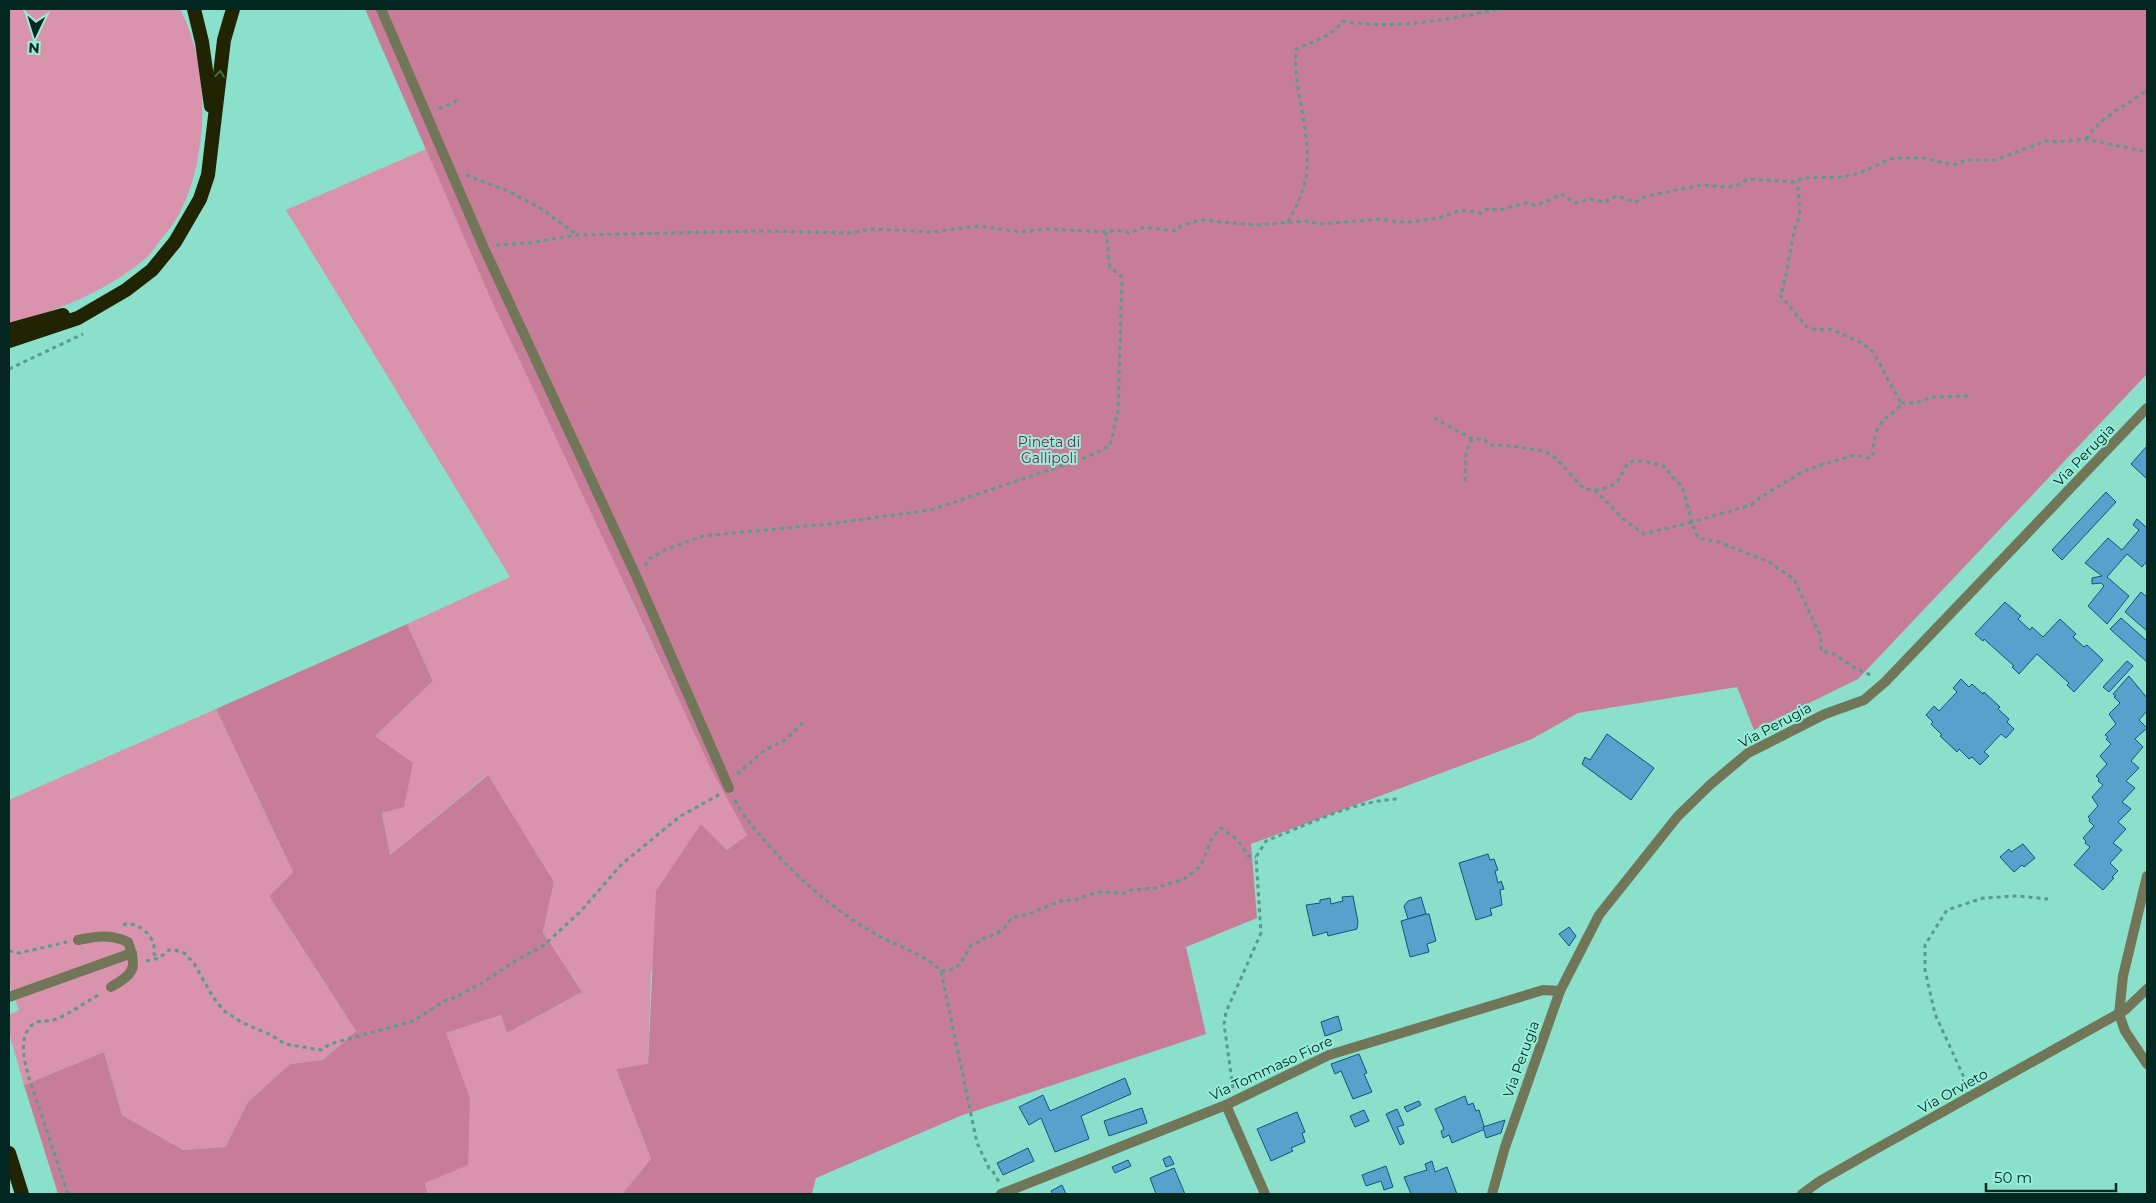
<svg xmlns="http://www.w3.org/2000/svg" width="2156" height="1203" font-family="Montserrat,sans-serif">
	<rect width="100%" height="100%" fill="#8ae0ca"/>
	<g fill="#da93ad">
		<path d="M9,9H180C211,67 210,164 175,221C171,227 166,233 161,239C156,246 151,254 145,259C105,292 57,311 9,324Z"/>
		<path d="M426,149C483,282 544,413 606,544C651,642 696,740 747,835L727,850L701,824L651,973L648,1065L616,1069L651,1159L622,1194H428L425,1183L470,1098L445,1033L501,1015L507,1033L582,992L543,932L554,882L487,775L390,855L382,812L375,736L433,681L407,624L510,577L286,210Z"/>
		<path d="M216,709L293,872L269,896L356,1031L323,1060L290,1064L248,1102L225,1147L183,1150L122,1115L104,1052L24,1085L9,1033V1015L19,1010L9,984V800Z"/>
	</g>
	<g fill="#c77d98">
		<path d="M365,9H2147V374L1858,679L1754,730L1737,687L1578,713L1532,739L1251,844L1257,918L1186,947L1206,1034L960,1116L816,1178L812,1193L809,1194H622L651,1159L616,1069L648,1064L656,891L701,824L727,850L747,835L711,769L490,297Z"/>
		<path d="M407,624L433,681L375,736L413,763L404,807L382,813L390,855L488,775L554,882L543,932L582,992L507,1033L501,1015L446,1033L470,1098L468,1165L425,1183L428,1194H58L24,1085L104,1052L122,1115L183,1150L225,1147L248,1102L290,1064L323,1060L356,1031L269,896L293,872L216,709Z"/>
	</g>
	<g fill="#57a2cd" stroke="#0a587b">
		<path d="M2147,446V479L2131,464Z"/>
		<path d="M2106,492L2116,502L2062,560L2052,550Z"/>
		<path d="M2137,519L2147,528V561L2142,567L2127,554L2107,577L2129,596L2107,624L2088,606L2104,586L2101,583L2092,584V578L2102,576L2085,563L2108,538L2122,550L2139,530L2133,525Z"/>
		<path d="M2141,592L2147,597V631L2125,612Z"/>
		<path d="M2005,602L2021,616L2018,619L2030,630L2032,627L2043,637L2060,619L2076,634L2073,637L2084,647L2087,645L2103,660L2074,692L2067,685L2069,683L2037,654L2019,674L2012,667L2014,666L1984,639L1983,641L1975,634Z"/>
		<path d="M2121,618L2147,641V662L2110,629Z"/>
		<path d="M2127,661L2133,666L2109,692L2103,687Z"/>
		<path d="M2129,676L2147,698V711L2139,720L2147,728L2135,739L2143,747L2131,761L2139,768L2126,781L2135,788L2122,802L2131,809L2118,822L2126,829L2113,843L2122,850L2110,863L2118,871L2112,877L2114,878L2103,890L2074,865L2090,847L2085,843L2086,841L2083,838L2094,826L2089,821L2090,819L2088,817L2098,806L2092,797L2103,785L2098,781L2099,779L2096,776L2107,764L2100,756L2111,744L2106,739L2108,737L2105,735L2116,724L2109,714L2120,703L2114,697L2116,696L2113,694Z"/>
		<path d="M1961,679L1969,687L1972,684L1983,694L1984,692L2000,707L1998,709L2009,719L2007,722L2014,729L2006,738L2001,734L1984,752L1989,756L1980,765L1972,757L1969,759L1959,749L1957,752L1940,736L1942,735L1931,724L1933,722L1926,715L1934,706L1939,711L1957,692L1953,688Z"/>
		<path d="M1607,734L1654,768L1631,800L1582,764L1585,757L1590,760Z"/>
		<path d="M2023,844L2035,858L2024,867L2022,865L2014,872L2000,857L2009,849L2011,852Z"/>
		<path d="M1488,854L1490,860L1494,859L1498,870L1495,871L1498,883L1501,881L1504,889L1500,890L1502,905L1490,909L1492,915L1476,920L1459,863Z"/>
		<path d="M1353,896L1358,922L1357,929L1328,936L1327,932L1313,936L1306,905L1320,903V900L1330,898L1331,904L1343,901L1342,897Z"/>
		<path d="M1421,897L1426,914L1408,919L1404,906L1408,901Z"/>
		<path d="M1426,914H1429L1436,941L1427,944L1429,952L1410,957L1401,921Z"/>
		<path d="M1569,927L1576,936L1569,946L1559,934Z"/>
		<path d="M1338,1016L1342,1030L1325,1036L1321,1022Z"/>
		<path d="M1359,1054L1367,1073L1364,1074L1372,1092L1353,1099L1341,1071L1335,1074L1331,1064Z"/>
		<path d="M1125,1078L1131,1094L1081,1116L1089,1139L1055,1152L1041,1118L1029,1125L1019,1107L1043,1095L1050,1111Z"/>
		<path d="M1465,1096L1468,1105L1473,1103L1476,1111L1479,1110L1485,1129L1452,1143L1449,1135L1443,1138L1441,1131L1444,1129L1435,1109Z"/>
		<path d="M1419,1101L1421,1105L1407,1112L1404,1107Z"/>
		<path d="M1142,1108L1147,1123L1109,1136L1104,1121Z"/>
		<path d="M1397,1109L1404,1125L1397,1127L1404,1143L1400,1145L1386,1114Z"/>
		<path d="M1364,1110L1369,1121L1355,1127L1350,1116Z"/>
		<path d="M1297,1112L1305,1132L1302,1133L1305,1142L1291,1148L1293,1151L1271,1161L1257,1129Z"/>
		<path d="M1505,1120L1501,1133L1486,1138L1483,1127Z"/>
		<path d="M1028,1148L1034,1161L1003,1175L997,1163Z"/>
		<path d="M1170,1156L1174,1164L1166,1167L1163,1159Z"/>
		<path d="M1128,1160L1131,1166L1115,1173L1112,1167Z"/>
		<path d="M1432,1161L1435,1172L1447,1167L1457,1194H1411L1404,1177L1427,1170L1425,1164Z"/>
		<path d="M1386,1166L1393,1187L1384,1190L1381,1181L1366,1186L1362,1175Z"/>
		<path d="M1174,1168L1185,1194H1156L1150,1178Z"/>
		<path d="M1062,1185L1066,1194H1053L1051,1191Z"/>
	</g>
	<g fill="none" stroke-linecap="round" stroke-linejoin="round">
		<g stroke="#589c8b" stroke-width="3" stroke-dasharray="4 4" stroke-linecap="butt">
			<path d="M439,109L460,99"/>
			<path d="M2086,139C2101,116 2126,106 2147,90"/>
			<path d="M466,175L510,192L540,208L577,235"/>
			<path d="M1288,222C1297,206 1306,187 1307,168C1310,128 1293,89 1296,49C1314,41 1331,37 1343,21C1397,31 1450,18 1502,9"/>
			<path d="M496,245L529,243L577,235L761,231L850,233L874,229L932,232L979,226L1021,232L1048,229L1106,232L1116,230L1129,233L1145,227L1175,231L1182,225L1201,220L1256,225L1306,221L1319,224L1382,219L1396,222H1409L1439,218L1461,210L1481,213L1487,209L1500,210L1525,203L1533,205L1546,202L1561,194L1575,203L1590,199L1604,202L1617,196L1635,202L1647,196L1701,185L1727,187L1738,185L1748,179L1796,182L1802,178L1842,177L1860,173L1890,159L1898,158H1924L1953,165L1967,160H1995L2046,141L2059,142L2086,139L2147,152"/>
			<path d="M9,369L83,334"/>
			<path d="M1901,403H1914L1933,397L1972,396"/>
			<path d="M1434,418L1472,439H1483L1491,445L1512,446L1544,451L1556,458L1584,489L1595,490L1623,519L1644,534L1692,522L1698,538L1719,542L1769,562L1794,579L1821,637V651L1832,653L1855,668L1873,676"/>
			<path d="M1465,481L1466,452L1472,439"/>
			<path d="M1595,490C1601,490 1613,486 1617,482C1622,477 1623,465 1631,462C1641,459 1656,464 1666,467L1670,475L1682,486L1692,522L1751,505L1761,497L1802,472L1821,465L1855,455L1869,458L1873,456C1873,445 1874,431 1882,422C1888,414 1897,413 1901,403L1873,352L1862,343L1831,329L1817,330L1807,327L1779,294L1783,289L1795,227L1800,216L1798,186L1796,182"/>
			<path d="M645,566L649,559L667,549L703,536L828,524L931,510L1087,457L1110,446L1118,411L1122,277L1110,267L1106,232"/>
			<path d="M737,774L765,750L785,740L805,721"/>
			<path d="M735,800C742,815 753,827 764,840C796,877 832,909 874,933C895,946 924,953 941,971L977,1143L989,1168L992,1170L999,1182"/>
			<path d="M124,926L125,924C140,922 157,938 154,954L159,958"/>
			<path d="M9,951L19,953L67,942"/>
			<path d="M146,961L159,958L169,950H175L184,953L194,963L213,997L224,1011L243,1023L271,1035L285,1044L321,1050L330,1044L413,1021L444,1001L454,998L485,981L515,961L543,946L579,913L622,864L679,817L720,794"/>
			<path d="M941,971C961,970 962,961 971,945L982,941L984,938C995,936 1006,929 1011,918L1029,914L1060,901L1075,900L1097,892L1125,893L1131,890L1155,888L1184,879L1201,866L1212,838L1221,828L1238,840L1248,856L1256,857"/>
			<path d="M1967,1084L1935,1014L1925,970V945L1947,910L1983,898L2018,896L2048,899"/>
			<path d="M1233,1088L1224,1024L1226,1012L1261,933L1256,857L1266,841C1307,825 1355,800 1399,799"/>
			<path d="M68,1194L28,1075C24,1059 17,1031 37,1022C43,1020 50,1022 56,1019C72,1013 85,1002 100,994"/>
		</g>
		<g stroke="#717659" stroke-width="10">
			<path d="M381,9L483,246L637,578L729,788"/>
			<path d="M2147,876L2123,976L2119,1014L2125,1031L2147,1064"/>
			<path d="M78,940C97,936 110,934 128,942C138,968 134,974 111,987"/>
			<path d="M9,997L132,953"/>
			<path d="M1226,1105L1265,1194"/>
			<path d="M1001,1194L1226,1105L1329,1055L1543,990L1560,991"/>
			<path d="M1492,1194L1505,1147L1560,991L1599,915L1678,816L1711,784L1748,753L1825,714L1864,700L1885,682L2147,408"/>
		</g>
		<path stroke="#717659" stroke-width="10" d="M1802,1194L1820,1181L1867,1154L2125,1010L2147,989"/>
		<g stroke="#202402" stroke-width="14">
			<path d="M194,9L202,42L211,106"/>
			<path d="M9,330L63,315"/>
			<path d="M9,341L78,318L126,290L152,270L175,242L200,199L208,175L224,40L233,9"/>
			<path d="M9,1153L22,1194"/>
		</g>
	</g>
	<defs><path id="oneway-chevron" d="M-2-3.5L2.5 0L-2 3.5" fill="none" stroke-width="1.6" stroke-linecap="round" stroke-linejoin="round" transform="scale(1.25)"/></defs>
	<use stroke="#4a6a4d" href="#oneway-chevron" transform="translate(220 74) rotate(-83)"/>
	<g text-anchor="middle" stroke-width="4" stroke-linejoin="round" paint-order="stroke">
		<g font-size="14" fill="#80274f" stroke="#97edd7">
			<text x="1049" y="447">Pineta di<tspan x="1049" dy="16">Gallipoli</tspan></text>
		</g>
		<g font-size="14" fill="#012720" stroke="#97edd7">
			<text transform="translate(2084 455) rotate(-46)" y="5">Via Perugia</text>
			<text transform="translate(1775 725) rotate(-28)" y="5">Via Perugia</text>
			<text transform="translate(1521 1059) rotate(-70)" y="5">Via Perugia</text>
			<text transform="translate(1271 1068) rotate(-25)" y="5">Via Tommaso Fiore</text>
			<text transform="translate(1953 1091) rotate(-29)" y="5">Via Orvieto</text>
		</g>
	</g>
	<rect width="2156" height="1203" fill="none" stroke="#012720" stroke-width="20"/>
	<g transform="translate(35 35) rotate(184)" stroke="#97edd7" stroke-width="4" paint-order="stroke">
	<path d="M0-4L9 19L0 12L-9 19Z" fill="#012720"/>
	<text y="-8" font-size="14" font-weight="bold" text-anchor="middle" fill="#012720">N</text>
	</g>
	<path d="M1986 1183v8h130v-8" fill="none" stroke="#012720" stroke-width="2.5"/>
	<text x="1994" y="1183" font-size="15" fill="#012720" stroke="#97edd7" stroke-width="4" paint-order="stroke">50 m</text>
</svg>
